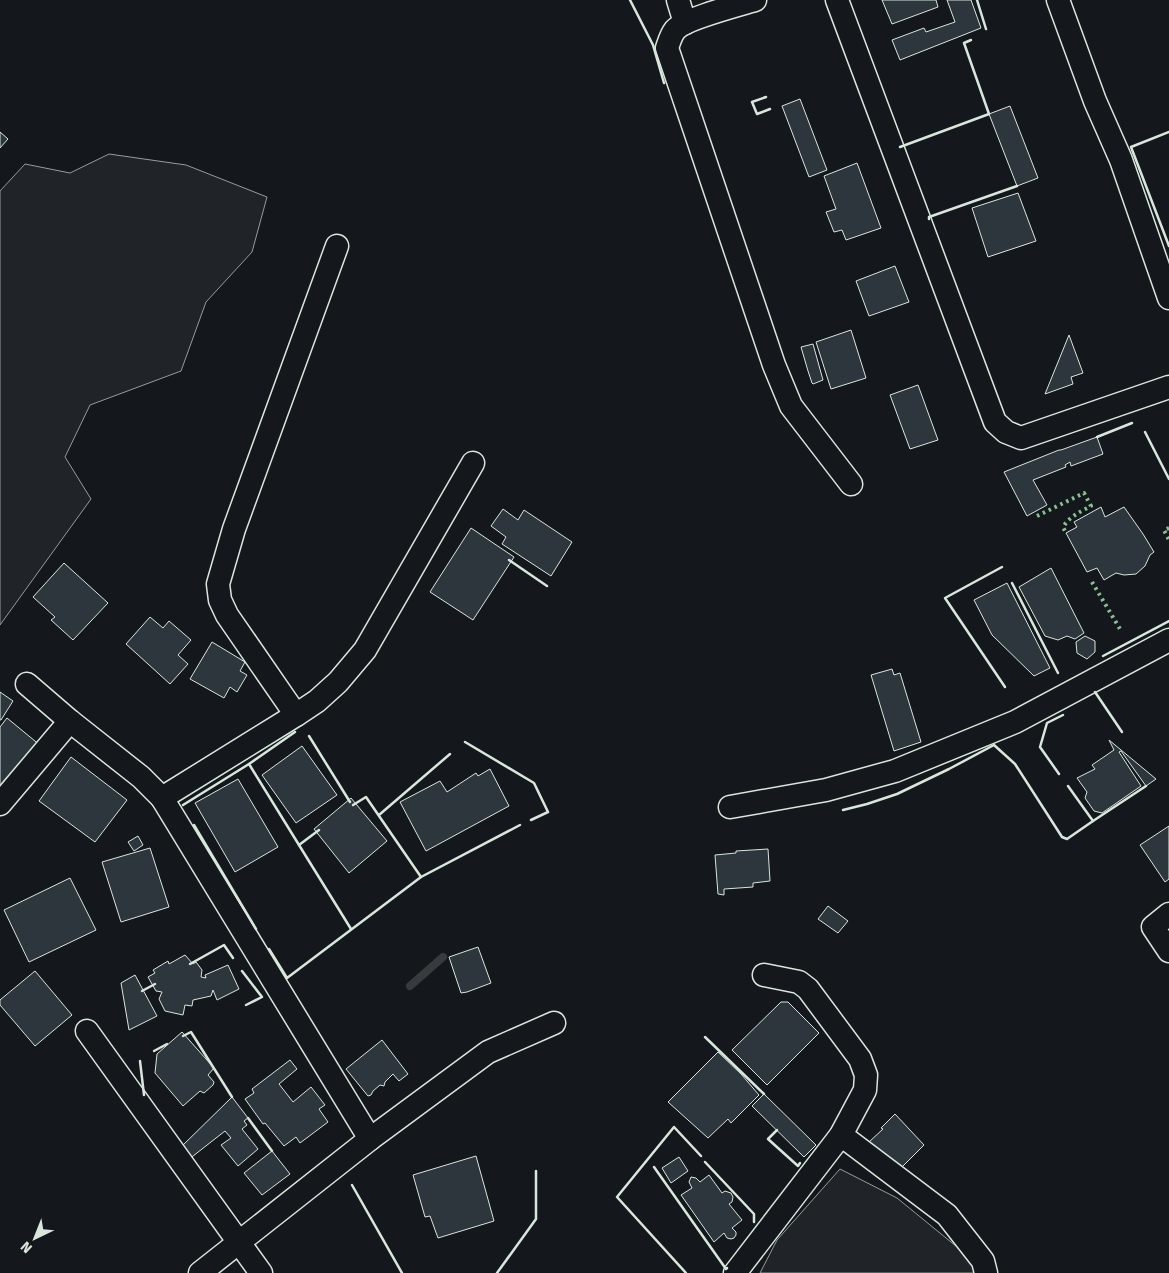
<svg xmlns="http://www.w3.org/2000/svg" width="1169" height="1273" font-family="'Fira Sans',sans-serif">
	<rect width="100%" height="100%" fill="#14181c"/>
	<g fill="#202428" stroke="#939e99">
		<path d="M109,154L186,165L267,197L252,252L206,302L181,371L90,405L65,457L91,499L0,625V191L25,164L70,173Z"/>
		<path d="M840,1169L897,1198L989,1273H760L777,1240Z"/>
	</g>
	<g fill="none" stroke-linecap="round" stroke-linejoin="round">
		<path stroke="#363b3e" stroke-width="8" d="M410,986L443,957"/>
	</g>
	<g fill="#2c363c" stroke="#d8e6dc">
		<path d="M882,0H936L938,7L892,24Z"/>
		<path d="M947,0H971L981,28L900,60L892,40L924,28L926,32L955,22Z"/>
		<path d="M800,99L827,170L809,177L782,106Z"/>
		<path d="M1010,106L1038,178L1017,186L989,114Z"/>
		<path d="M0,132L8,139L0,148Z"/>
		<path d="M857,163L881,228L846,240L842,230L834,232L826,212L836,209L824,176Z"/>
		<path d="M1018,193L1036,241L988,257L972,208Z"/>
		<path d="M895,266L909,302L869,316L856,281Z"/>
		<path d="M851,330L866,378L831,389L816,342Z"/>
		<path d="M1069,335L1083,373L1071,377L1073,384L1045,394Z"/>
		<path d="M813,344L823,380L813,384L812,383L808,371L801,347Z"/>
		<path d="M918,385L938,440L910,449L890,395Z"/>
		<path d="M1097,437L1103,454L1071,466L1070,462L1065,465L1066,467L1033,480L1047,505L1027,516L1004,472L1059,450H1061Z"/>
		<path d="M1101,507L1105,517L1124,507L1143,534L1154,552L1150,555L1145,566L1136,574L1124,575L1116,573L1104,580L1097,568L1087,572L1066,533L1077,527L1074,522Z"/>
		<path d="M503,509L518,520L524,510L572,542L551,576L502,544L506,537L491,526Z"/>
		<path d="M471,528L514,557L473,620L430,592Z"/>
		<path d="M64,563L108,603L73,640L51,620L55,617L33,597Z"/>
		<path d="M1051,568L1084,633L1075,639L1067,636L1058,640L1045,636L1019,587Z"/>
		<path d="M1007,583L1050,668L1034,676L992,635L974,600Z"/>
		<path d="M150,617L163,628L169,621L191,640L178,655L188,664L170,684L126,644Z"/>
		<path d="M1085,636L1095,641V652L1087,659L1077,653L1076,642Z"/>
		<path d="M212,642L245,662L240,671L247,675L237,692L230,687L224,698L190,679Z"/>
		<path d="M892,669L894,675L900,673L921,742L894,751L871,675Z"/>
		<path d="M0,692L13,701L1,720H0Z"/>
		<path d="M7,718L41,746L0,796V727Z"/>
		<path d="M1109,740L1156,779L1146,786L1121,751L1119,752L1141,786L1102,813L1094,811L1085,798L1087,792L1077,778L1095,769L1092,765L1114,750Z"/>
		<path d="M302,746L337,795L296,823L262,775Z"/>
		<path d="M71,757L127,800L95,842L39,801Z"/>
		<path d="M490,769L509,806L426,851L400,802L440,781L447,792L476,773L478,776Z"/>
		<path d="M238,779L278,847L235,872L195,803Z"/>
		<path d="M351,798L387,841L349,873L314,829Z"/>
		<path d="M1169,826V879L1165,882L1140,845Z"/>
		<path d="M138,836L143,845L134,851L128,842Z"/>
		<path d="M150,848L169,907L121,922L102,862Z"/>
		<path d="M768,849L770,881L753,883V887L724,889V895L718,894L715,855L736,853V851Z"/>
		<path d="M70,878L96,930L29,962L4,910Z"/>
		<path d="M828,906L848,921L838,933L818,919Z"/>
		<path d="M478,947L491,983L467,992L461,993L449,957Z"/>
		<path d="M185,955L193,964L196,962L202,970L201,977L206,978L205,975L228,965L239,989L217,1000L213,990L211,996L193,1000L192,1006L185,1005L183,1015L165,1011L159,999L162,992L156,991L148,977L155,973L153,970L168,961L169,964Z"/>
		<path d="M35,971L72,1015L35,1046L0,1005V1000Z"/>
		<path d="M135,975L157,1016L129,1030L121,983Z"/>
		<path d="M781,1002H788L819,1033L767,1085L732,1050Z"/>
		<path d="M182,1032L214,1068L208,1075L214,1082L213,1085L204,1093L200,1091L183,1106L155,1073L157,1054Z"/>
		<path d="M382,1040L408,1074L399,1081L393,1074L385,1082L384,1086L380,1085L373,1091L371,1095L368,1096L346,1069Z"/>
		<path d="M718,1052L741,1074L759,1095L731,1123L728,1119L708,1138L668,1102Z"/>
		<path d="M290,1060L297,1069L279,1084L293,1102L311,1087L325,1105L319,1109L328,1122L300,1143L296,1137L284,1146L265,1123L263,1124L245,1099L254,1093L252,1089Z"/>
		<path d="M764,1094L816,1145L804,1157L752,1106Z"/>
		<path d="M232,1097L248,1118L244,1121L247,1125L242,1129L258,1149L238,1166L221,1145L231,1138L225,1131L188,1160L178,1150Z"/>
		<path d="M895,1114L924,1145L897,1172L869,1142L883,1129L881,1128Z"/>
		<path d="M272,1151L290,1174L262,1195L244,1173Z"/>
		<path d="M476,1156L494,1221L438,1238L430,1216L425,1217L413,1175Z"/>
		<path d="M679,1157L688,1171L671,1183L662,1168Z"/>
		<path d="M709,1175L722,1193L725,1191L731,1193L733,1197L732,1202L729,1204L742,1220L732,1228L736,1232V1235L734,1238L731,1239L727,1238L724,1233L714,1242L681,1195L692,1188L689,1182L691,1177L696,1178L700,1182Z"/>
	</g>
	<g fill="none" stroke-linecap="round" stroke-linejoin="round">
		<defs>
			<g id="minor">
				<path d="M678,0L685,23"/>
				<path d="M755,0C738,5 684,19 675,30C671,35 669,42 667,48L774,365L791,406L851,484"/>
				<path d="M837,0L995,422L1006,432L1021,438L1169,387"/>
				<path d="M1058,0L1095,101L1121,160L1169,298"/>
				<path d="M27,684L70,721L141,777L162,798"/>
				<path d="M296,715L227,615L220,600L218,584L234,529L337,246"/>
				<path d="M0,804L70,721"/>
				<path d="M730,807L826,790L895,771L1015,722L1169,640"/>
				<path d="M1169,914L1153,927L1169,951"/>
				<path d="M87,1031L261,1273"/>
				<path d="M841,1135L947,1215L983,1261L986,1273"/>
				<path d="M370,1139L488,1052L554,1023"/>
				<path d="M200,1273L370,1139L162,798L296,715L317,701L338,682L365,650L473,463"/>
				<path d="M735,1273L841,1135L865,1090L866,1075L860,1059L808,989L799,982L764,975"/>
			</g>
		</defs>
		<use href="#minor" stroke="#d8e6dc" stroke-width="25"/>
		<use href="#minor" stroke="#14181c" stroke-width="22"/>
		<g stroke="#8ac095" stroke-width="4" stroke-dasharray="2.5 4" stroke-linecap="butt">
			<path d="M1037,516L1084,493L1091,506C1080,512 1070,516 1063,527L1066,533"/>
			<path d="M1169,528L1164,530L1169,540"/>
			<path d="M1092,582L1120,629"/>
		</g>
		<g stroke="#d8e6dc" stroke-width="2.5">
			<path d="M630,0L653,45L664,83"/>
			<path d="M977,0L986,29"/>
			<path d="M766,97L752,102L757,114L770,109"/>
			<path d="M1169,132L1131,147L1169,246"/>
			<path d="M900,147L989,114L964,43L971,40"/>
			<path d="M929,219V217L1017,186"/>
			<path d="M1145,432L1169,479"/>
			<path d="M1097,437L1132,423"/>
			<path d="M509,560L547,586"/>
			<path d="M1002,567L945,598L1005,687"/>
			<path d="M1012,583L1058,673"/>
			<path d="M1103,656L1169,621"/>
			<path d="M1095,692L1122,732"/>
			<path d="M309,736L350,802"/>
			<path d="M465,742L534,783L548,812L531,820"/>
			<path d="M249,764L299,845L319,830"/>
			<path d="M1059,774L1040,747L1047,723L1063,715"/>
			<path d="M1068,786L1093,821L1146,786"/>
			<path d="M183,805L249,764L295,732"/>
			<path d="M353,805L366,797L421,877"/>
			<path d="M843,810L867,804L897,794L949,769L994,745L1015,764L1062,837L1067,839L1093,821"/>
			<path d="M379,815L450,754"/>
			<path d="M194,825L256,929"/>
			<path d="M299,845L351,929"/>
			<path d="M269,949L287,978L421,877L520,825"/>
			<path d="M190,964L224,945L233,958"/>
			<path d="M242,971L262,997L246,1005"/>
			<path d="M142,991L155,984"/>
			<path d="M183,1036L191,1032L232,1097"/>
			<path d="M705,1037L764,1094"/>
			<path d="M154,1051L167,1044"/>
			<path d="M140,1061L144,1095"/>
			<path d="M248,1118L272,1151"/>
			<path d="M777,1130L768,1139L798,1166L800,1163"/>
			<path d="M705,1162L754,1214V1222"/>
			<path d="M654,1167L726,1269L727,1268"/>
			<path d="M352,1185L402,1273"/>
			<path d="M497,1273L536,1219V1171"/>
			<path d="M686,1273L617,1197L674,1127L701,1156"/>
		</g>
	</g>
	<g transform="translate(35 1238) rotate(223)" stroke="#14181c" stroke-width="4" paint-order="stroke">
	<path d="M0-4L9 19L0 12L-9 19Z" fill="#d8e6dc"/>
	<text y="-8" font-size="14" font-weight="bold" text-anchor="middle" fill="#d8e6dc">N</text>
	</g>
</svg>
